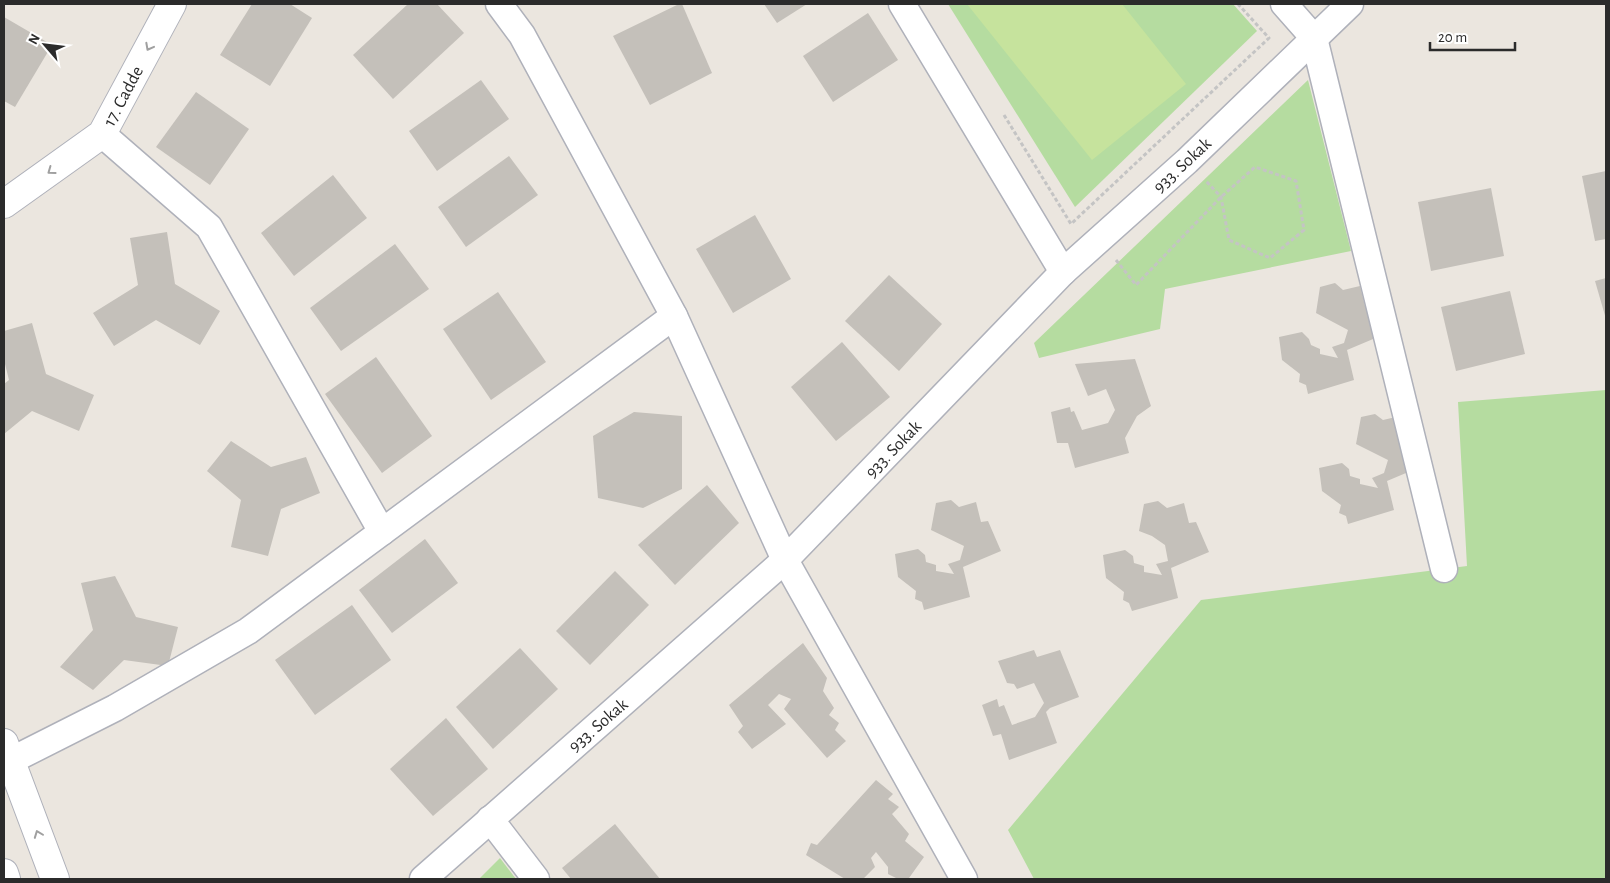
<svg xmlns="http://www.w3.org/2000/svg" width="1610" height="883" font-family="'Alegreya Sans',sans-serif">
	<rect width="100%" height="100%" fill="#ebe6df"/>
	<g fill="#b5dca0">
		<path d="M948,4H1233L1257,31L1075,207Z"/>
		<path d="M1308,80L1351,251L1165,289L1160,329L1039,358L1034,343Z"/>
		<path d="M1606,390V879H1034L1008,830L1201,600L1467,566L1458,402Z"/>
		<path d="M500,858L516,879H479Z"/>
	</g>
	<path fill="#c6e39d" d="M967,4H1122L1186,84L1092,160Z"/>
	<g fill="#c4c0ba">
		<path d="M252,4H290L312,18L270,86L220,55Z"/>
		<path d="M408,4H437L464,33L393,99L353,55Z"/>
		<path d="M679,4H682L712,73L650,105L613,36Z"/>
		<path d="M764,4H807L777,23Z"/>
		<path d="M868,13L898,60L833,102L803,56Z"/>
		<path d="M4,17L52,45L15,107L4,101Z"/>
		<path d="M481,80L509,119L437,171L409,131Z"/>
		<path d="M196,92L249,129L210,185L156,147Z"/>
		<path d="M509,156L538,195L466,247L438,207Z"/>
		<path d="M1606,171V239L1595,241L1582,176Z"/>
		<path d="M333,175L367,218L294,276L261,233Z"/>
		<path d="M1491,188L1504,256L1431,271L1418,202Z"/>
		<path d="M755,215L791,279L733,313L696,249Z"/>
		<path d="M167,232L175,284L220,311L200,345L156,320L114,346L93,313L138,285L130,238Z"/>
		<path d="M395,244L429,289L341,351L310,308Z"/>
		<path d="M889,275L942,324L899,371L845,321Z"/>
		<path d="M1606,278V319L1595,281Z"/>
		<path d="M1335,283L1343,290L1360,286L1365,306L1372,304L1385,334L1347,350L1354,380L1308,394L1306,385L1299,382L1300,374L1282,360L1279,337L1302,332L1309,339L1311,345L1320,349V354L1338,358L1332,347L1344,343L1348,330L1316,313L1320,287Z"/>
		<path d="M1510,291L1525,354L1456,371L1441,307Z"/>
		<path d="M498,292L546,362L491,400L443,329Z"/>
		<path d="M32,323L46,374L94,395L79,431L32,411L4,434V384L9,380L4,360V331Z"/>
		<path d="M842,342L890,397L836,441L791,387Z"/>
		<path d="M376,357L432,436L382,473L325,394Z"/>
		<path d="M1135,359L1151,406L1137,416L1125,438L1129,453L1075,468L1068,443H1057L1051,412L1070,407L1071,412L1074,411L1082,430L1108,423L1115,410L1106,389L1088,396L1075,364Z"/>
		<path d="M634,412L682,416V489L643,508L598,498L593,436Z"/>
		<path d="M1375,414L1383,420L1400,416L1425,465L1387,481L1394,510L1348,524L1346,516L1339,513L1341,505L1322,491L1319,468L1342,463L1349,469L1350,476L1360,479V484L1378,488L1372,478L1384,473L1388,460L1356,444L1361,417Z"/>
		<path d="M231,441L271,467L306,457L320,493L281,509L268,556L231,547L241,500L207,471Z"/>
		<path d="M707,485L739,523L675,585L638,545Z"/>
		<path d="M951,500L959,507L976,502L981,522L988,521L1001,551L963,567L970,597L924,610L922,602L915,599L916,591L898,577L895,554L918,549L925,555L926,562L936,565V571L954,574L948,564L960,560L964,546L931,530L936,503Z"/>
		<path d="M1158,501L1167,508L1184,503L1189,523L1196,522L1209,552L1171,568L1178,598L1132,611L1129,603L1123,600L1124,592L1106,578L1103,555L1125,550L1133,556L1134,563L1144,566V572L1162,575L1156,564L1168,561L1165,545L1152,536L1139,531L1144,504Z"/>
		<path d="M425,539L458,583L392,633L359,590Z"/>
		<path d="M615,571L649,605L590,665L556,631Z"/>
		<path d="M115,576L136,617L178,627L168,666L124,660L93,690L60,667L93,630L81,583Z"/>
		<path d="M352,605L391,660L315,715L275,660Z"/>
		<path d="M803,643L827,678L823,691L834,708L829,715L839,723L835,730L846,741L827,758L784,709L791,699L779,694L768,705L786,724L752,749L738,732L743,726L729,705Z"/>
		<path d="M520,648L558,689L493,749L456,707Z"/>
		<path d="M1034,650L1037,657L1060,650L1079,697L1050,708L1046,712L1057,743L1009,760L1001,734L993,736L982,705L997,699L999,707L1004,705L1012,725L1035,717L1044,703L1034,683L1017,689L1014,684L1007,683L998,661Z"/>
		<path d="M446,718L488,769L433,816L390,769Z"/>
		<path d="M876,780L893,794L888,799L899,807L892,814L909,834L905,841L924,857L909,878L906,879H898L888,874V867L876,852L871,858L875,867L864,878L865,879H845L806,855L811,843L817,845Z"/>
		<path d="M615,824L660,879H571L562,868Z"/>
	</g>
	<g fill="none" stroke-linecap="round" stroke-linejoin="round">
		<defs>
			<g id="street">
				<path d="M499,4L522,35L674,316L785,560L964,879"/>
				<path d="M902,4L1063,272"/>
				<path d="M1284,4L1314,38L1444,569"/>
				<path d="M102,134L209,227L382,532"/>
				<path d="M10,761L115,708L248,631L674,316"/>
				<path d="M490,819L536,879"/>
				<path d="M423,879L785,560L1063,272L1187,161L1350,4"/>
			</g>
			<g id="secondary">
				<path d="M4,204L102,134L172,4"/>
				<path d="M4,743L55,879"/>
				<path d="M4,873L6,879"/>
			</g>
		</defs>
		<use href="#street" stroke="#afb1ba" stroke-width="29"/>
		<use href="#secondary" stroke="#afb1ba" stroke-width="30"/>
		<g stroke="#c4c4c4" stroke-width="3" stroke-dasharray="4 2.5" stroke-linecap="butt">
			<path d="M1004,115L1071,224L1269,38L1238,4"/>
			<path d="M1116,260L1136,285L1221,197L1255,167L1296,181L1304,230L1270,258L1229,240L1221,197L1205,180"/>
		</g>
		<use href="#street" stroke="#fff" stroke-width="26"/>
		<use href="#secondary" stroke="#fff" stroke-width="28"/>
	</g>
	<defs><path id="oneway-chevron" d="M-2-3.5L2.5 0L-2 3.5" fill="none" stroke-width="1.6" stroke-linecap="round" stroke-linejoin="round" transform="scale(1.25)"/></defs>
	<g stroke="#a0a0a0">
		<use href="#oneway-chevron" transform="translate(149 47) rotate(118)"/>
		<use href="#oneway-chevron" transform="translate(51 171) rotate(144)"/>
		<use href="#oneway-chevron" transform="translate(38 834) rotate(-111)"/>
	</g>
	<g text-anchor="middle" stroke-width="4.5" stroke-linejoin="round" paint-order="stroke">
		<g font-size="18" fill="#2b2b2b" stroke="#fff">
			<text transform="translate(123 96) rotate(-62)" y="6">17. Cadde</text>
			<text transform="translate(1182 165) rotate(-43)" y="6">933. Sokak</text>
			<text transform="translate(893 449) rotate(-46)" y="6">933. Sokak</text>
			<text transform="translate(598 725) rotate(-41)" y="6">933. Sokak</text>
		</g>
	</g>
	<rect width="1610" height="883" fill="none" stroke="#2b2b2b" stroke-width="10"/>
	<g transform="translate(45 45) rotate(298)" stroke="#ffffff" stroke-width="4" paint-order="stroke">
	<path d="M0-4L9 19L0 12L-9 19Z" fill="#2b2b2b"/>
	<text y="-8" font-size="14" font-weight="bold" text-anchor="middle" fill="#2b2b2b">N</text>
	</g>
	<path d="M1430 42v8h85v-8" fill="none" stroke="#2b2b2b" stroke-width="2.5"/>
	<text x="1438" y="42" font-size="15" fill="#2b2b2b" stroke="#ffffff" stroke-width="4" paint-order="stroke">20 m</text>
</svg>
